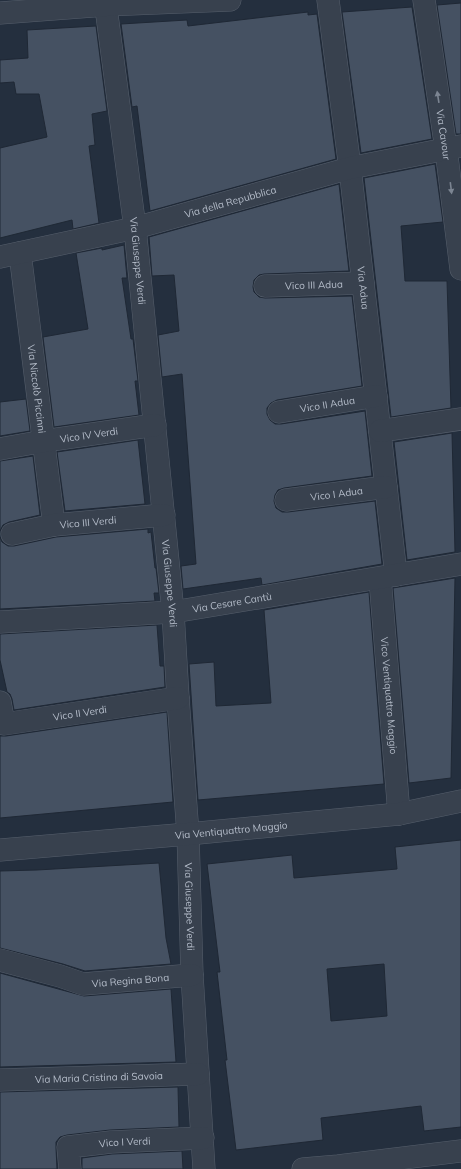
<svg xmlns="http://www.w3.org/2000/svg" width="461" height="1169" font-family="Mulish,sans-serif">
	<rect width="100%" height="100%" fill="#242f3e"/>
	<g fill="#455162" stroke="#1f2835" fill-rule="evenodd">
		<path d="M461,3V134H456L437,5Z"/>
		<path d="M412,7L432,139L361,153L342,12Z"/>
		<path d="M308,12V15L317,14L336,159L150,211L137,106L132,107L121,24L187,20L188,26Z"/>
		<path d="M96,26L107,111L92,114L95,145L89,146L99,223L73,229L72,220L0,238V148L47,137L39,94H16L14,82L0,83V60L28,58L27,30Z"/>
		<path d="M435,164L443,222L401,226L405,281H447L451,408L391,417L364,178Z"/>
		<path d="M339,184L349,271L264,274L259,275L254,280L253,287L254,292L259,297L265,298L352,296L362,386L277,400L271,403L267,408V414L270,420L275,424H281L365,411L372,476L284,488L278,490L275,495L274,501L276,508L282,512H288L375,501L382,564L262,585L261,578L183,589L181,566L196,564L182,374L162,377L158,335L179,331L174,275L152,276L149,237Z"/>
		<path d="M124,245L127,278H122L131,339H133L138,381H135L139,415L54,427L43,337L88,329L76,253L102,248V250Z"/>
		<path d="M26,399L30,431L0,436V402Z"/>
		<path d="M452,433L455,552L407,560L394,442Z"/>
		<path d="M138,440L145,504L65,511L57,452Z"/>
		<path d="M33,456L40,515L9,522L3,525L0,531V461Z"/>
		<path d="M148,529V533L151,532L155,568H156L159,593H154L155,601L0,609V537L2,542L8,546H14L56,537Z"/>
		<path d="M455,578L451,778L409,783L393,588Z"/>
		<path d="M369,592L384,784L198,800L189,664L214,662L216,706L271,703L264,610Z"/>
		<path d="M157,625L160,666H164L165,687L14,710L12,699L10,694L7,692L0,660V634Z"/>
		<path d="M167,712L173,802L0,818V736H6Z"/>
		<path d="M461,840V1127L424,1131L421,1106L321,1118L323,1140L236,1150L225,1060H227L217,972H220L207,864L292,855L294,878L397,869L395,847ZM384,964L387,1016L331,1021L327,969Z"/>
		<path d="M159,863L166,938L171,964L85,971L63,964L0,948V871L37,870Z"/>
		<path d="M0,973L84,996L171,989L176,1062L0,1067Z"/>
		<path d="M178,1087L179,1127L110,1130L67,1135L60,1137L56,1142V1148L57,1169H0V1092Z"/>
		<path d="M182,1151L183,1169H82V1158L112,1154Z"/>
	</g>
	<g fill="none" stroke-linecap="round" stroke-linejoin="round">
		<defs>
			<g id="street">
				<path id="s1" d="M105,0L135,228L173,612L178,698L188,834L192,975L204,1169"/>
				<path id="s2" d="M328,0L350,168L396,575"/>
				<path id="s3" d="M424,0L446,149L461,269"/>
				<path d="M0,13L106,5L230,0"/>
				<path id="s4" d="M20,253L54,525"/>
				<path id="s5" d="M0,257L135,228L350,168L461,146"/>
				<path id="s6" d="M265,286L363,283"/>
				<path id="s7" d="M279,412L376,396"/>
				<path d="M380,431L461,419"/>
				<path id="s8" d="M0,449L44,441L155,425"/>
				<path id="s9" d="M286,500L386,487"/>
				<path id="s10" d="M12,534L54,525L164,515"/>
				<path id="s11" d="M380,578L399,814"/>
				<path id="s12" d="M0,622L173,612L461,564"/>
				<path id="s13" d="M0,702L4,724L178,698"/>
				<path id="s14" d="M0,850L188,834L399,814L461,801"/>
				<path id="s15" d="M0,960L60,976L83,984L192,975"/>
				<path id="s16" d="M0,1080L198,1074"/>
				<path id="s17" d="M70,1169L68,1147L111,1142L203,1138"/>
				<path d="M303,1169L338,1166L461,1151"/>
			</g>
		</defs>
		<use href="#street" stroke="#565f6c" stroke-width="23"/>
		<use href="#street" stroke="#38414e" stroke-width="22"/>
	</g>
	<defs><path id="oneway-solid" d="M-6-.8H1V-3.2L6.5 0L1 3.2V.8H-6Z"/></defs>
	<g fill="#7c8592">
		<use href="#oneway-solid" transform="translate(438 97) rotate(-99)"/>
		<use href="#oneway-solid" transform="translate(451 188) rotate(83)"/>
	</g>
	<g text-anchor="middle" stroke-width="4" stroke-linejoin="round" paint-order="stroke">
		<g font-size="10" fill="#b4bcc9" stroke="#1d2633">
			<text dy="4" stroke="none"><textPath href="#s3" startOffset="136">Via Cavour</textPath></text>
			<text dy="4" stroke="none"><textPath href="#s5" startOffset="237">Via della Repubblica</textPath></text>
			<text dy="4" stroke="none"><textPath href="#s1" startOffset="263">Via Giuseppe Verdi</textPath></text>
			<text dy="4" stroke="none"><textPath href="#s6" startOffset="49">Vico III Adua</textPath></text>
			<text dy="4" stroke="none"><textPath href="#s2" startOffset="290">Via Adua</textPath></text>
			<text dy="4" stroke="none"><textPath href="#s4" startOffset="137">Via Niccolò Piccinni</textPath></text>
			<text dy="4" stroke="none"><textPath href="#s7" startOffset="49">Vico II Adua</textPath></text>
			<text dy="4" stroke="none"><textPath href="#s8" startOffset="90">Vico IV Verdi</textPath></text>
			<text dy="4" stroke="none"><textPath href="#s9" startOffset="51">Vico I Adua</textPath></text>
			<text dy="4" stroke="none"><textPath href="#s10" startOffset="77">Vico III Verdi</textPath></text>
			<text dy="4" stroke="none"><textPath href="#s1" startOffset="587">Via Giuseppe Verdi</textPath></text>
			<text dy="4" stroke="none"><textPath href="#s12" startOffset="233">Via Cesare Cantù</textPath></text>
			<text dy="4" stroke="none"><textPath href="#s11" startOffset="118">Vico Ventiquattro Maggio</textPath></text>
			<text dy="4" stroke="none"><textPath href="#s13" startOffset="99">Vico II Verdi</textPath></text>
			<text dy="4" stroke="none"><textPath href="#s14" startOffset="232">Via Ventiquattro Maggio</textPath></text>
			<text dy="4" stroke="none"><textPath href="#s1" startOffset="911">Via Giuseppe Verdi</textPath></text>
			<text dy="4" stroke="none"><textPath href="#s15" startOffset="134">Via Regina Bona</textPath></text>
			<text dy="4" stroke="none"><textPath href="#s16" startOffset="99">Via Maria Cristina di Savoia</textPath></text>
			<text dy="4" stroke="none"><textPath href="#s17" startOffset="79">Vico I Verdi</textPath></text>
		</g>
	</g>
</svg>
